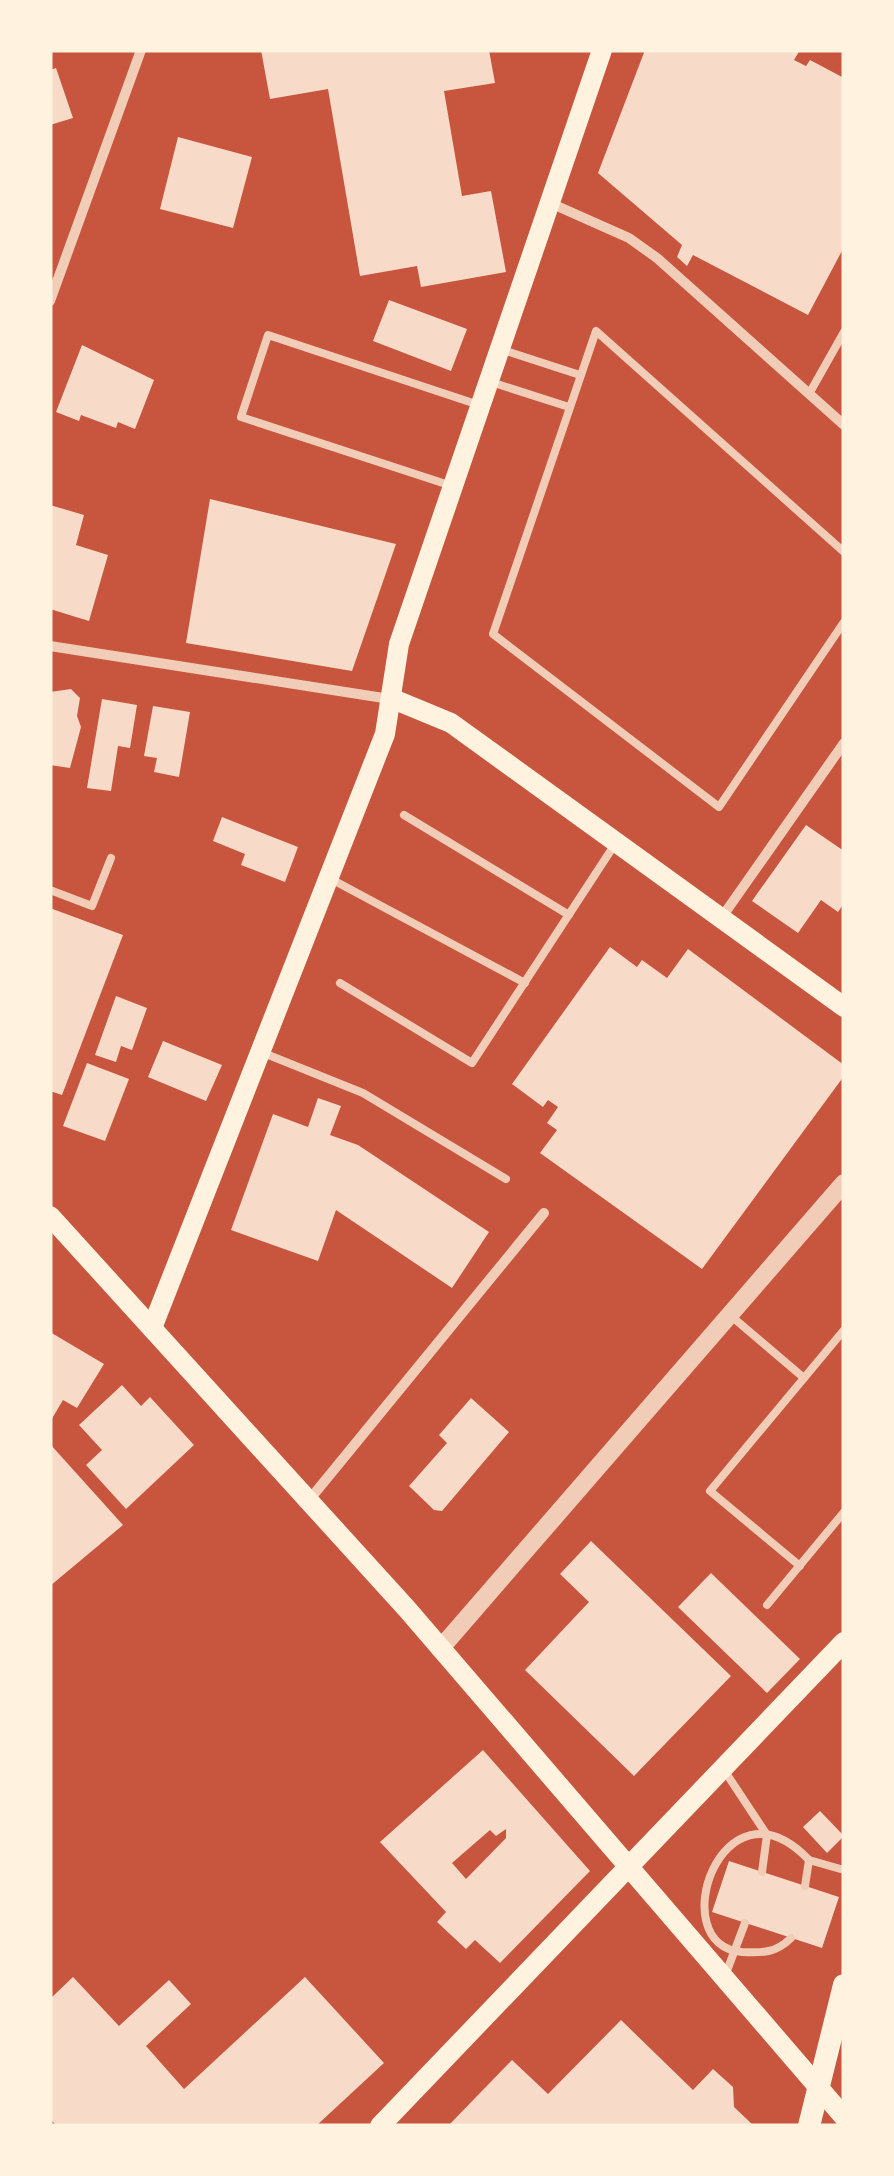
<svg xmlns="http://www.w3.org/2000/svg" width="894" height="2176" font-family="'Nunito Sans',sans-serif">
	<rect width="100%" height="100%" fill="#c8553d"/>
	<g fill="#f7dbc8" fill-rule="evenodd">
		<path d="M261,50H489L495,83L444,91L462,196L491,191L506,272L421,287L417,266L360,276L328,89L270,99Z"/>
		<path d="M645,50H800L794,60L806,66L810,60L844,78V247L808,315L693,255L687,266L677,257L682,245L598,173Z"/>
		<path d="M56,68L73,118L50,125V70Z"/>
		<path d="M178,137L252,157L233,228L160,209Z"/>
		<path d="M389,300L467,329L451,371L373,341Z"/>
		<path d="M82,345L154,380L135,429L118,422L116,428L81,415L79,421L56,412Z"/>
		<path d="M210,499L396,544L352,671L186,643Z"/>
		<path d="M50,505L84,515L76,545L108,555L89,621L50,609Z"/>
		<path d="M71,689L80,698L77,716L81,727L70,768L50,765V692Z"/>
		<path d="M102,699L137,705L130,748L118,746L111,791L87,788Z"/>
		<path d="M153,706L190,712L179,777L154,772L157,758L144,756Z"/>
		<path d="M222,817L298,847L285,882L241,865L245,854L213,841Z"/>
		<path d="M806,825L844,851V903L838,912L821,900L798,933L752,901Z"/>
		<path d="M50,908L123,935L62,1095L50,1091Z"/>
		<path d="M610,947L637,967L642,960L667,978L688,949L844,1065V1076L702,1269L540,1153L557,1130L547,1123L558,1107L548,1100L543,1107L512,1084Z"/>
		<path d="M116,996L147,1008L132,1050L121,1046L116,1062L95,1055Z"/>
		<path d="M163,1041L222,1065L206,1101L148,1077Z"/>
		<path d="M87,1063L129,1079L105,1141L63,1126Z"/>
		<path d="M318,1098L341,1106L330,1135L358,1145L489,1232L452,1288L336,1210L318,1261L231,1230L273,1114L308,1127Z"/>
		<path d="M50,1332L104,1364L77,1408L63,1400L50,1422Z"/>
		<path d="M122,1385L141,1406L150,1397L194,1445L126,1509L86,1465L102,1450L79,1425Z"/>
		<path d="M471,1398L509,1432L442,1511L434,1510L409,1486L447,1443L439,1435Z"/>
		<path d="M50,1444L123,1525L50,1586Z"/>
		<path d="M591,1541L731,1676L634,1776L525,1670L589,1602L560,1574Z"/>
		<path d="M711,1573L800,1659L767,1693L678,1607Z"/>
		<path d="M483,1750L590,1871L500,1963L475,1940L466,1949L437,1922L446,1912L380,1842ZM506,1829V1838L466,1879L452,1863L490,1830L496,1836Z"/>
		<path d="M820,1811L844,1836L827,1853L803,1827Z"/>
		<path d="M729,1861L839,1897L822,1948L712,1912Z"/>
		<path d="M73,1977L119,2026L169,1980L191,2004L146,2046L184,2089L305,1977L384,2063L316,2126H57L50,2119V1999Z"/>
		<path d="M621,2020L693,2090L713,2069L733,2087L734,2107L754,2126H448L512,2060L548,2094Z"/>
	</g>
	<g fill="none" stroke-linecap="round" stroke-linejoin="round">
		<g stroke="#f1ccb7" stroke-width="8">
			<path d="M503,350L580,375"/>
			<path d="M491,382L569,407"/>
			<path d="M809,394L844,332"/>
			<path d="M452,486L241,417L268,335L479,405"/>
			<path d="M844,552L596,331L493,634L719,807L844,622"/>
			<path d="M404,815L569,915"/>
			<path d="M331,879L525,983"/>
			<path d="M50,890L92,906L111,858"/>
			<path d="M340,983L472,1063L615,844"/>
			<path d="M261,1052L363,1093L506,1179"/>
			<path d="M730,1315L804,1378"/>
			<path d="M800,1566L710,1491L844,1330"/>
			<path d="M767,1605L844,1512"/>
			<path d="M724,1770L767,1835L762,1872"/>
			<path d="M809,1860L844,1870"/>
			<path d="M791,1938C776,1953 763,1953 742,1952C662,1946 722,1769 809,1860L805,1886"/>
			<path d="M725,1976L745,1923"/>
		</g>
		<g stroke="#f1ccb7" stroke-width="10">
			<path d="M548,202L629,238L657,258L844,425"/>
			<path d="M50,301L141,50"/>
			<path d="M50,646L390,699"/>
			<path d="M722,917L844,743"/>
			<path d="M310,1499L544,1213"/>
		</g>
		<path stroke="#f1ccb7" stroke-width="18" d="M440,1649L844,1183"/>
		<g stroke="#fff3e0" stroke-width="20">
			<path d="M393,699L451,723L844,1007"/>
			<path d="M50,1216L407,1609L844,2117"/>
			<path d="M152,1328L385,734L399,644L602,50"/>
			<path d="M380,2126L844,1642"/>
		</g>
		<path stroke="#fff3e0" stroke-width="22" d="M809,2126L844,1985"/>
	</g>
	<rect width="894" height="2176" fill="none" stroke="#fff3e0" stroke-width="105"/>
</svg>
